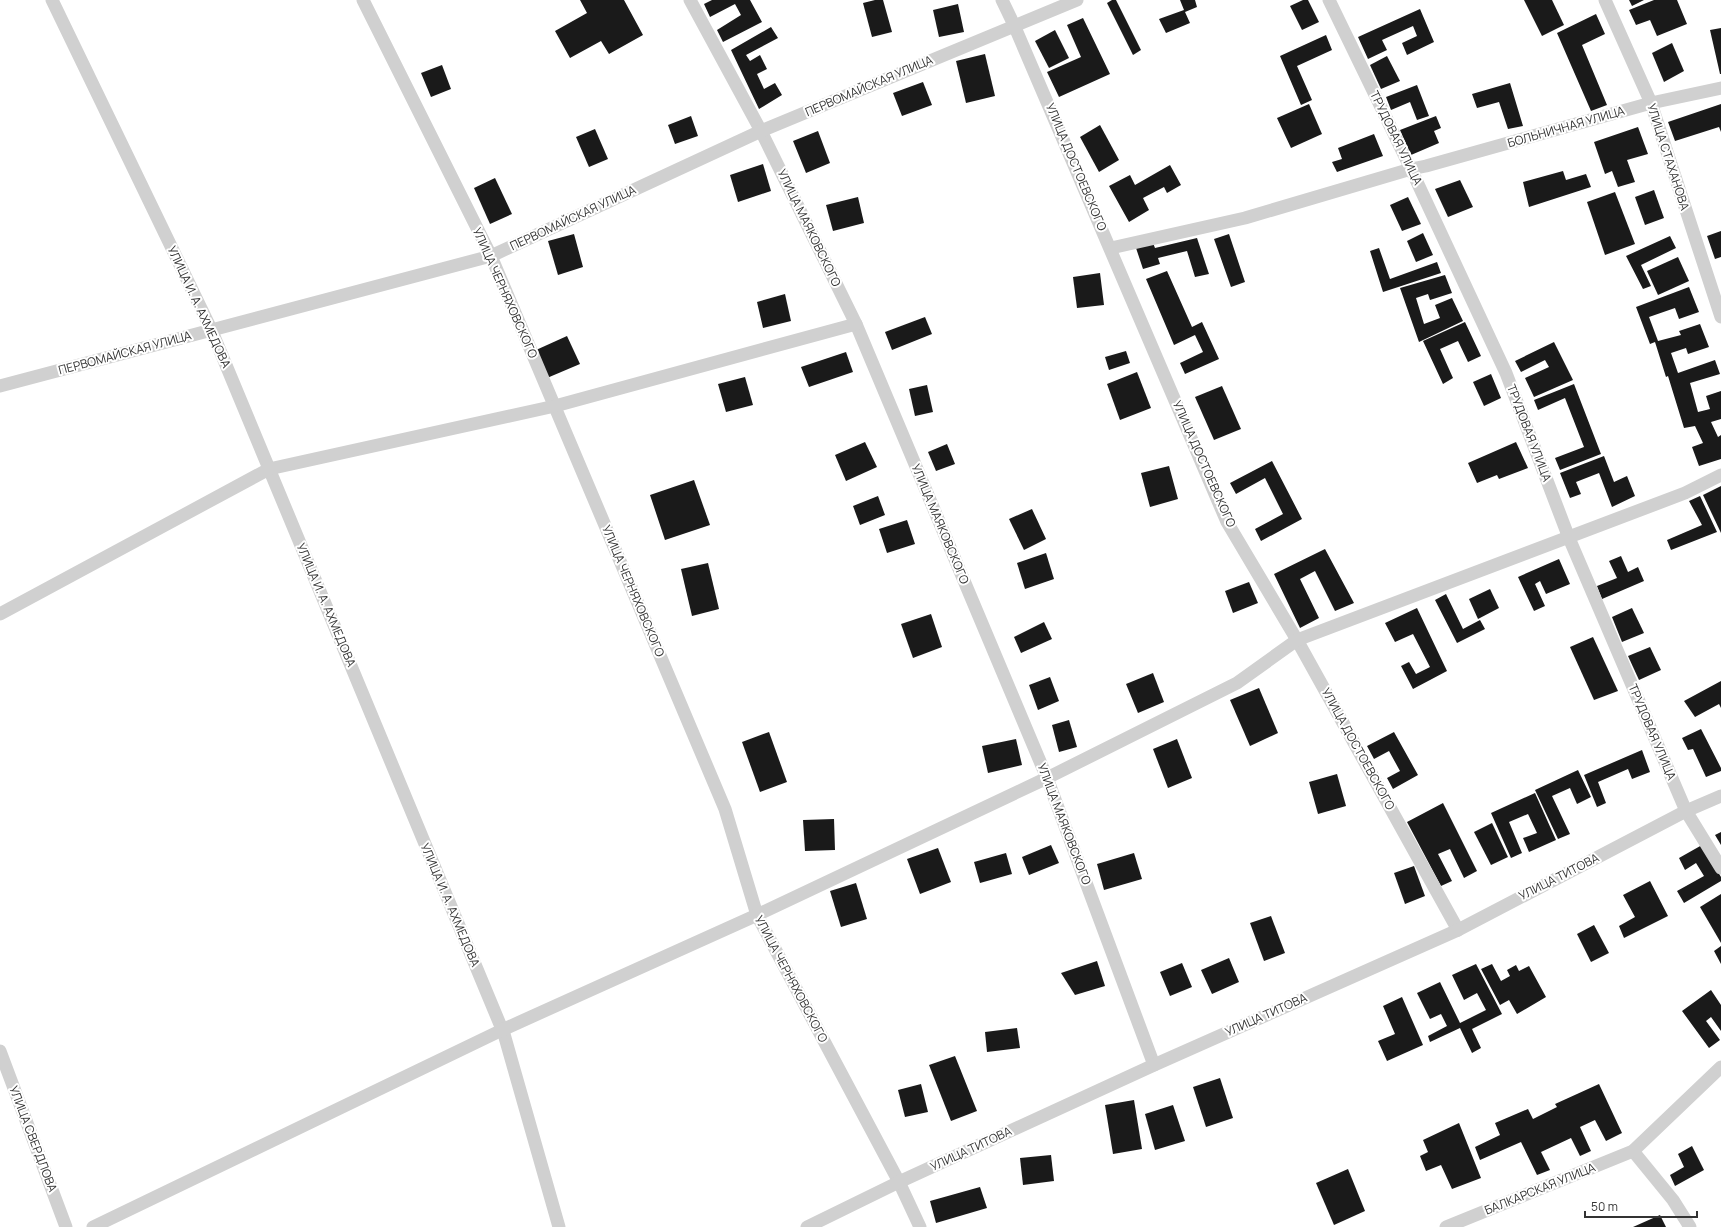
<svg xmlns="http://www.w3.org/2000/svg" width="1721" height="1227" font-family="Manrope,sans-serif">
	<rect width="100%" height="100%" fill="#fff"/>
	<g fill="#1a1a1a">
		<path d="M580,0H624L643,35L609,54L601,41L570,58L555,31L587,13Z"/>
		<path d="M712,0H750L762,22L723,42L717,30L741,15L735,4L710,17L704,4Z"/>
		<path d="M875,0H883L892,32L872,37L863,3Z"/>
		<path d="M1112,0H1116L1141,50L1133,55L1107,3Z"/>
		<path d="M1180,0H1195L1197,7L1185,12L1190,23L1166,33L1159,19L1184,10Z"/>
		<path d="M1303,0H1308L1319,22L1302,30L1290,6Z"/>
		<path d="M1524,0H1552L1564,25L1542,36Z"/>
		<path d="M1629,0H1644L1632,6Z"/>
		<path d="M1654,0H1677L1687,24L1657,36L1650,20L1636,25L1629,10Z"/>
		<path d="M958,4L964,32L939,37L933,10Z"/>
		<path d="M1420,9L1434,42L1407,55L1402,43L1417,36L1413,26L1382,40L1387,50L1368,59L1358,37Z"/>
		<path d="M1596,14L1605,34L1582,45L1607,105L1591,111L1557,33Z"/>
		<path d="M1083,18L1110,74L1059,97L1047,72L1081,57L1067,25Z"/>
		<path d="M771,27L778,38L746,55L750,61L760,55L767,69L757,74L764,89L775,83L782,95L759,109L731,50Z"/>
		<path d="M1721,28V74H1720L1710,30Z"/>
		<path d="M1055,30L1069,58L1049,68L1035,41Z"/>
		<path d="M1326,35L1332,50L1297,66L1312,100L1301,105L1280,56Z"/>
		<path d="M1672,43L1684,71L1664,82L1652,53Z"/>
		<path d="M985,54L995,96L966,103L956,61Z"/>
		<path d="M1387,56L1400,81L1381,89L1370,65Z"/>
		<path d="M442,65L451,89L431,97L421,73Z"/>
		<path d="M923,82L932,105L902,116L893,93Z"/>
		<path d="M1510,83L1523,126L1508,129L1499,102L1477,108L1472,94Z"/>
		<path d="M1417,85L1429,116L1417,120L1410,102L1391,110L1386,97Z"/>
		<path d="M1309,104L1322,134L1291,148L1277,118Z"/>
		<path d="M1721,104V132L1719,127L1675,141L1668,122Z"/>
		<path d="M691,116L698,136L675,144L668,125Z"/>
		<path d="M1436,116L1441,128L1434,131L1439,143L1411,155L1400,130Z"/>
		<path d="M1100,125L1119,160L1099,172L1080,137Z"/>
		<path d="M1638,127L1648,154L1627,160L1635,182L1618,187L1612,171L1605,174L1594,142Z"/>
		<path d="M595,129L608,159L589,167L576,137Z"/>
		<path d="M818,131L830,163L806,173L793,141Z"/>
		<path d="M1374,134L1383,156L1337,172L1332,162L1342,159L1338,148Z"/>
		<path d="M763,164L771,191L738,202L730,175Z"/>
		<path d="M1170,165L1181,185L1167,193L1164,187L1143,198L1149,210L1129,222L1109,186L1130,175L1135,185Z"/>
		<path d="M1563,171L1566,180L1586,174L1591,187L1529,207L1523,182Z"/>
		<path d="M495,178L512,214L490,224L474,188Z"/>
		<path d="M1460,180L1473,207L1448,217L1435,189Z"/>
		<path d="M1654,190L1664,218L1645,225L1635,197Z"/>
		<path d="M1615,192L1635,244L1605,255L1587,202Z"/>
		<path d="M858,197L864,223L833,231L826,205Z"/>
		<path d="M1408,197L1421,224L1402,231L1390,205Z"/>
		<path d="M1721,231V257L1715,259L1707,236Z"/>
		<path d="M1423,233L1433,255L1416,262L1407,241Z"/>
		<path d="M574,234L583,267L558,275L548,241Z"/>
		<path d="M1229,234L1245,282L1231,287L1214,239Z"/>
		<path d="M1670,236L1676,248L1641,265L1651,286L1643,289L1626,256Z"/>
		<path d="M1197,238L1209,274L1195,277L1187,251L1158,258L1160,264L1143,269L1136,248L1153,243L1155,248Z"/>
		<path d="M1379,248L1390,279L1437,262L1441,273L1383,292L1370,251Z"/>
		<path d="M1678,257L1689,281L1658,295L1647,271Z"/>
		<path d="M1167,271L1192,327L1202,322L1219,359L1185,374L1180,363L1203,352L1195,335L1174,345L1146,279Z"/>
		<path d="M1100,273L1104,305L1077,308L1073,277Z"/>
		<path d="M1445,275L1452,293L1430,300L1428,294L1416,298L1424,324L1440,318L1435,305L1452,298L1463,321L1419,342L1400,288Z"/>
		<path d="M1689,287L1699,312L1679,319L1675,308L1649,317L1658,341L1681,335L1679,331L1700,324L1709,347L1688,354L1686,348L1671,353L1678,373L1715,360L1720,374L1690,383L1698,412L1710,409L1706,396L1721,391V419L1711,422L1718,437L1721,435V459L1699,466L1692,447L1703,443L1695,426L1684,428L1668,376L1666,377L1655,342L1650,344L1636,307Z"/>
		<path d="M785,294L791,321L763,328L757,302Z"/>
		<path d="M925,317L932,334L892,350L885,332Z"/>
		<path d="M1465,322L1481,356L1468,362L1458,341L1440,349L1453,378L1443,384L1423,341Z"/>
		<path d="M567,336L580,364L547,378L536,350Z"/>
		<path d="M1554,342L1573,380L1534,397L1525,378L1549,367L1545,360L1521,372L1515,361Z"/>
		<path d="M1126,351L1130,363L1109,370L1105,357Z"/>
		<path d="M846,352L853,372L809,387L801,367Z"/>
		<path d="M1137,372L1151,408L1120,420L1107,384Z"/>
		<path d="M1491,374L1501,398L1484,406L1473,382Z"/>
		<path d="M745,377L753,405L726,412L718,384Z"/>
		<path d="M1574,384L1601,454L1560,470L1555,458L1584,447L1565,398L1538,410L1534,400Z"/>
		<path d="M927,385L933,412L915,416L909,389Z"/>
		<path d="M1222,386L1241,429L1214,440L1195,397Z"/>
		<path d="M865,442L877,467L846,481L835,455Z"/>
		<path d="M1516,442L1528,468L1499,479L1497,475L1477,483L1468,463Z"/>
		<path d="M947,444L955,464L936,471L928,452Z"/>
		<path d="M1604,456L1614,482L1627,476L1635,496L1612,507L1599,473L1576,482L1581,494L1570,498L1560,473Z"/>
		<path d="M1272,461L1302,519L1261,541L1255,529L1283,514L1265,478L1236,494L1230,483Z"/>
		<path d="M1169,466L1178,499L1150,507L1141,473Z"/>
		<path d="M694,480L710,525L665,540L650,495Z"/>
		<path d="M1721,486V533L1703,495Z"/>
		<path d="M878,496L885,515L860,525L853,506Z"/>
		<path d="M1700,496L1717,532L1671,550L1667,540L1702,525L1689,501Z"/>
		<path d="M1032,509L1046,539L1024,550L1009,519Z"/>
		<path d="M907,520L915,544L887,553L879,529Z"/>
		<path d="M1325,549L1354,603L1335,611L1315,571L1300,579L1319,618L1300,628L1274,574Z"/>
		<path d="M1046,553L1054,579L1025,589L1017,563Z"/>
		<path d="M1621,556L1628,572L1638,567L1644,581L1602,599L1597,586L1617,578L1609,561Z"/>
		<path d="M1559,559L1570,584L1546,594L1540,581L1535,584L1545,606L1534,611L1518,577Z"/>
		<path d="M708,563L719,609L692,616L681,569Z"/>
		<path d="M1249,582L1258,603L1233,613L1225,591Z"/>
		<path d="M1490,589L1499,608L1478,619L1469,599Z"/>
		<path d="M1446,594L1463,629L1480,620L1485,629L1457,643L1435,600Z"/>
		<path d="M1417,608L1447,671L1413,689L1401,666L1409,662L1416,674L1430,667L1413,634L1395,642L1385,623Z"/>
		<path d="M1632,608L1644,633L1622,642L1612,617Z"/>
		<path d="M931,614L942,647L913,658L901,624Z"/>
		<path d="M1044,622L1052,639L1021,653L1014,637Z"/>
		<path d="M1593,637L1618,691L1594,700L1570,647Z"/>
		<path d="M1650,647L1661,670L1639,680L1628,656Z"/>
		<path d="M1153,673L1164,702L1138,713L1126,684Z"/>
		<path d="M1050,677L1059,701L1038,710L1029,685Z"/>
		<path d="M1721,681V708L1719,704L1695,717L1684,701Z"/>
		<path d="M1259,688L1278,733L1250,746L1230,700Z"/>
		<path d="M1069,720L1077,747L1059,752L1052,725Z"/>
		<path d="M1701,729L1721,768V771L1706,777L1693,749L1688,750L1682,738Z"/>
		<path d="M769,732L787,782L760,792L742,742Z"/>
		<path d="M1394,732L1418,775L1393,789L1387,778L1400,771L1389,751L1374,759L1367,746Z"/>
		<path d="M1016,739L1022,765L988,773L982,746Z"/>
		<path d="M1177,739L1192,778L1168,788L1153,749Z"/>
		<path d="M1642,750L1650,772L1632,779L1628,769L1598,782L1606,803L1597,807L1584,775Z"/>
		<path d="M1578,770L1591,797L1577,804L1570,788L1552,796L1570,834L1558,839L1535,790Z"/>
		<path d="M1337,774L1346,806L1318,814L1309,782Z"/>
		<path d="M1535,793L1556,840L1529,852L1523,838L1537,833L1528,814L1509,822L1522,853L1511,858L1491,813Z"/>
		<path d="M1443,803L1477,871L1464,878L1450,849L1438,854L1452,881L1441,886L1407,822Z"/>
		<path d="M834,819L835,850L805,851L803,820Z"/>
		<path d="M1492,823L1508,857L1491,865L1474,832Z"/>
		<path d="M1721,832V845L1715,835Z"/>
		<path d="M1051,845L1059,863L1029,875L1022,857Z"/>
		<path d="M1702,845L1721,877V881L1684,903L1677,891L1704,876L1696,863L1685,870L1679,858Z"/>
		<path d="M938,848L951,882L920,894L907,859Z"/>
		<path d="M1006,853L1012,874L980,883L974,862Z"/>
		<path d="M1134,853L1142,879L1104,890L1097,864Z"/>
		<path d="M1414,866L1425,896L1405,904L1394,873Z"/>
		<path d="M1650,881L1668,916L1624,938L1619,926L1635,917L1623,895Z"/>
		<path d="M856,883L867,919L841,927L830,891Z"/>
		<path d="M1721,894V943L1700,907Z"/>
		<path d="M1271,916L1285,953L1264,961L1250,923Z"/>
		<path d="M1594,925L1609,953L1591,962L1577,934Z"/>
		<path d="M1721,946V964L1714,951Z"/>
		<path d="M1229,958L1239,982L1212,994L1201,970Z"/>
		<path d="M1097,961L1105,986L1075,995L1061,973Z"/>
		<path d="M1182,963L1192,987L1170,996L1160,972Z"/>
		<path d="M1476,964L1502,1014L1472,1029L1481,1048L1472,1053L1460,1028L1430,1042L1428,1036L1447,1026L1441,1014L1430,1019L1417,993L1440,982L1460,1023L1486,1010L1477,993L1464,1000L1452,975Z"/>
		<path d="M1492,964L1501,981L1510,976L1507,970L1516,965L1519,971L1529,966L1546,997L1517,1014L1509,1000L1500,1005L1481,969Z"/>
		<path d="M1711,990L1721,1005V1031L1711,1017L1706,1021L1720,1040L1709,1048L1682,1011Z"/>
		<path d="M1402,997L1423,1045L1387,1061L1378,1041L1395,1034L1383,1006Z"/>
		<path d="M1017,1028L1020,1048L987,1052L985,1032Z"/>
		<path d="M955,1056L977,1111L951,1121L929,1065Z"/>
		<path d="M1220,1078L1233,1118L1206,1127L1193,1087Z"/>
		<path d="M921,1084L928,1112L905,1117L898,1090Z"/>
		<path d="M1599,1084L1622,1133L1606,1141L1595,1120L1580,1127L1591,1151L1580,1156L1571,1138L1541,1152L1550,1170L1537,1175L1521,1142L1480,1160L1475,1147L1500,1135L1495,1123L1528,1109L1533,1119L1557,1107L1555,1104Z"/>
		<path d="M1134,1100L1142,1149L1113,1154L1105,1105Z"/>
		<path d="M1173,1105L1185,1141L1155,1150L1145,1114Z"/>
		<path d="M1459,1123L1481,1178L1452,1189L1441,1165L1426,1171L1420,1156L1428,1152L1423,1140Z"/>
		<path d="M1692,1146L1704,1170L1675,1186L1670,1175L1684,1167L1678,1154Z"/>
		<path d="M1051,1155L1054,1181L1023,1185L1020,1158Z"/>
		<path d="M1348,1169L1365,1211L1334,1225L1316,1183Z"/>
		<path d="M980,1187L987,1208L936,1223L930,1201Z"/>
		<path d="M1660,1215L1666,1227H1633Z"/>
	</g>
	<g fill="none" stroke-linecap="round" stroke-linejoin="round">
		<g stroke="#d0d0d0" stroke-width="13">
			<path d="M52,0L211,329L504,1034L559,1227"/>
			<path d="M363,0L491,256L725,809L757,915L899,1182L920,1227"/>
			<path d="M690,0L761,131L856,324L1047,778L1154,1065"/>
			<path d="M1002,0L1014,25L1227,522L1297,640L1458,930"/>
			<path d="M1329,0L1411,169L1506,373L1569,538L1686,811L1721,868"/>
			<path d="M1605,0L1651,103L1721,317"/>
			<path d="M1111,248L1245,218L1411,169L1426,166L1651,103L1721,88"/>
			<path d="M0,386L491,256L761,131L1077,0"/>
			<path d="M0,614L269,469L555,406L856,324"/>
			<path d="M0,1051L66,1227"/>
			<path d="M1633,1151L1673,1200L1690,1227"/>
			<path d="M93,1227L502,1030L757,915L1047,778L1237,683L1297,640L1685,493L1721,475"/>
			<path d="M807,1227L899,1182L1154,1065L1458,930L1686,811L1721,796"/>
			<path d="M1446,1227L1633,1151L1721,1067"/>
		</g>
	</g>
	<g text-anchor="middle" stroke-width="4" stroke-linejoin="round" paint-order="stroke">
		<g font-size="12" fill="#333" stroke="#fff">
			<text transform="translate(869 86) rotate(-23)" y="4">ПЕРВОМАЙСКАЯ УЛИЦА</text>
			<text transform="translate(1566 127) rotate(-16)" y="4">БОЛЬНИЧНАЯ УЛИЦА</text>
			<text transform="translate(1396 138) rotate(64)" y="4">ТРУДОВАЯ УЛИЦА</text>
			<text transform="translate(1668 157) rotate(72)" y="4">УЛИЦА СТАХАНОВА</text>
			<text transform="translate(1076 167) rotate(67)" y="4">УЛИЦА ДОСТОЕВСКОГО</text>
			<text transform="translate(573 218) rotate(-25)" y="4">ПЕРВОМАЙСКАЯ УЛИЦА</text>
			<text transform="translate(809 228) rotate(64)" y="4">УЛИЦА МАЯКОВСКОГО</text>
			<text transform="translate(505 293) rotate(66)" y="4">УЛИЦА ЧЕРНЯХОВСКОГО</text>
			<text transform="translate(199 307) rotate(65)" y="4">УЛИЦА И. А. АХМЕДОВА</text>
			<text transform="translate(125 353) rotate(-15)" y="4">ПЕРВОМАЙСКАЯ УЛИЦА</text>
			<text transform="translate(1529 433) rotate(69)" y="4">ТРУДОВАЯ УЛИЦА</text>
			<text transform="translate(1204 464) rotate(66)" y="4">УЛИЦА ДОСТОЕВСКОГО</text>
			<text transform="translate(940 524) rotate(67)" y="4">УЛИЦА МАЯКОВСКОГО</text>
			<text transform="translate(633 591) rotate(67)" y="4">УЛИЦА ЧЕРНЯХОВСКОГО</text>
			<text transform="translate(326 605) rotate(67)" y="4">УЛИЦА И. А. АХМЕДОВА</text>
			<text transform="translate(1652 732) rotate(67)" y="4">ТРУДОВАЯ УЛИЦА</text>
			<text transform="translate(1358 749) rotate(61)" y="4">УЛИЦА ДОСТОЕВСКОГО</text>
			<text transform="translate(1064 824) rotate(69)" y="4">УЛИЦА МАЯКОВСКОГО</text>
			<text transform="translate(1559 877) rotate(-27)" y="4">УЛИЦА ТИТОВА</text>
			<text transform="translate(450 905) rotate(67)" y="4">УЛИЦА И. А. АХМЕДОВА</text>
			<text transform="translate(791 979) rotate(62)" y="4">УЛИЦА ЧЕРНЯХОВСКОГО</text>
			<text transform="translate(1266 1015) rotate(-24)" y="4">УЛИЦА ТИТОВА</text>
			<text transform="translate(33 1139) rotate(69)" y="4">УЛИЦА СВЕРДЛОВА</text>
			<text transform="translate(971 1149) rotate(-25)" y="4">УЛИЦА ТИТОВА</text>
			<text transform="translate(1540 1189) rotate(-22)" y="4">БАЛКАРСКАЯ УЛИЦА</text>
		</g>
	</g>
	<path d="M1585 1211v6h112v-6" fill="none" stroke="#333333" stroke-width="2"/>
	<text x="1591" y="1211" font-size="12" fill="#333333" stroke="#ffffff" stroke-width="3" paint-order="stroke">50 m</text>
</svg>
